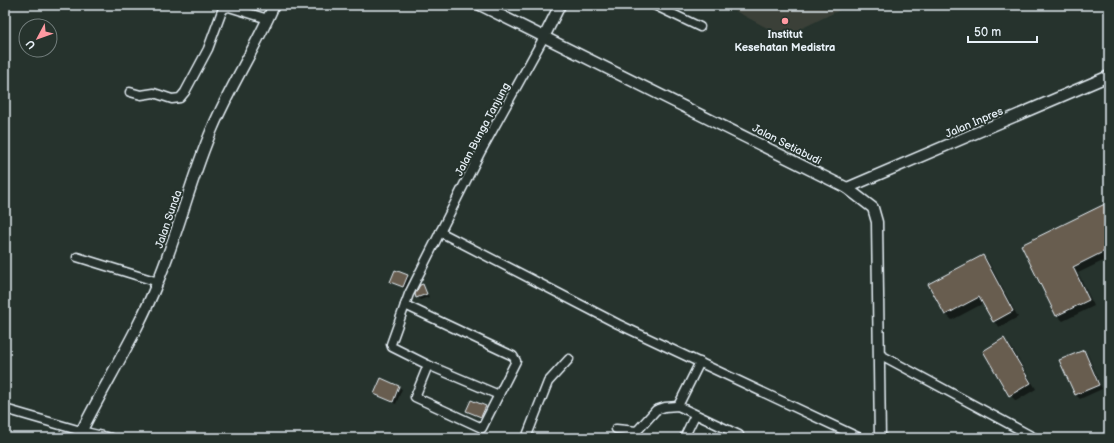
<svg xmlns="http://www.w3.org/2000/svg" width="1114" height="443" font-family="'Balsamiq Sans',sans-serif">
	<rect width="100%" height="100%" fill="#26332d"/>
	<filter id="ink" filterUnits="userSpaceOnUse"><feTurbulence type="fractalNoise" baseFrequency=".025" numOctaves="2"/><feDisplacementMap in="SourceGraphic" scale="8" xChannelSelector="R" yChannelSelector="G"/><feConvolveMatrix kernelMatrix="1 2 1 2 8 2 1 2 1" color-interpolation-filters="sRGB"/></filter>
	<g filter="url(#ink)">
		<path fill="#3a4038" d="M724,5H850L784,37Z"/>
		<g fill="#0007">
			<path d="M1109,203V258L1078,273L1094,306L1063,321L1057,315L1022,246Z"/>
			<path d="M983,256L988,261L1018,317L1000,327L994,322L984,303L952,320L946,314Z"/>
			<path d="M407,276L410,278L406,289L391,282Z"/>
			<path d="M422,285L429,297L420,300L416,294Z"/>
			<path d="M1004,339L1010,345L1036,389L1016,401L1010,395Z"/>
			<path d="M1083,351L1088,355L1102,389L1080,399L1076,395L1061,361Z"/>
			<path d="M381,379L402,389L396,404L375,394Z"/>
			<path d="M486,407L488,410L484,419L468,411Z"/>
		</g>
		<g fill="#675d50" stroke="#e8f1f8">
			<path d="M1109,202V249L1073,267L1089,300L1056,316L1021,245Z"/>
			<path d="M983,255L1013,311L993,322L979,297L945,315L928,284Z"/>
			<path d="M395,270L408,275L403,287L390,282Z"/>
			<path d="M423,284L427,294L416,298L415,294L420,285Z"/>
			<path d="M1004,338L1031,383L1009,396L983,351Z"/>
			<path d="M1084,350L1099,385L1075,395L1059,360Z"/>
			<path d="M381,378L399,386L393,402L374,394Z"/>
			<path d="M471,400L486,406L481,417L466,411Z"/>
		</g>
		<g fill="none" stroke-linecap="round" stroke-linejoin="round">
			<defs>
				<g id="minor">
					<path d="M654,5L700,27"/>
					<path d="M130,92L141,95L154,93L172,99L180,98L185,92L208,49L222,11L225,8L229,7L268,19"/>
					<path d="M440,232L618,324L860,438"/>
					<path d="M77,257L158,282"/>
					<path d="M405,305L513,356L516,361L482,428L415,397L428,365"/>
					<path d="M879,354L1035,438"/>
					<path d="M499,395L428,365L392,347L391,344L409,294L481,151L544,37"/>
					<path d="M678,406L700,362"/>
					<path d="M5,409L81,431L111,438"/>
					<path d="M616,429L637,431L656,410L665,407L678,406L739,435"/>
					<path d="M526,438L548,382L569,359"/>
					<path d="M684,438L695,415"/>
				</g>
				<g id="tertiary">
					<path d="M480,5L847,188L873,208L877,222L880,438"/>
					<path d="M544,37L560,5"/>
					<path d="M847,188L1109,76"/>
					<path d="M78,438C104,385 136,336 158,281C179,231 191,177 213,127C231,85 256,47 274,5"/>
				</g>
			</defs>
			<use href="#minor" stroke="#e8f1f8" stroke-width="11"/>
			<use href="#tertiary" stroke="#e8f1f8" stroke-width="13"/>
			<use href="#minor" stroke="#26332d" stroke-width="8"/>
			<use href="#tertiary" stroke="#26332d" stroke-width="10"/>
		</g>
	</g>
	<circle fill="#ff9aa2" stroke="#26332d" stroke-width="1.5" cx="785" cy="21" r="4"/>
	<g text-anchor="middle" stroke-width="4" stroke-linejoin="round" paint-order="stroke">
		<g font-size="11" font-weight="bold" fill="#e8f1f8" stroke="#26332d">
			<text x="785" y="38">Institut<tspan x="785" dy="13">Kesehatan Medistra</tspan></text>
		</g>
		<g font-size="11" fill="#e8f1f8" stroke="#26332d">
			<text transform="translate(974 122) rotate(-23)" y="4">Jalan Inpres</text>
			<text transform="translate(482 129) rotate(-62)" y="4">Jalan Bunga Tanjung</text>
			<text transform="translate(787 144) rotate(27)" y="4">Jalan Setiabudi</text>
			<text transform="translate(168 219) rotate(-71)" y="4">Jalan Sunda</text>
		</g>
	</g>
	<rect width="1114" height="443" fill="none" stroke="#26332d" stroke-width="20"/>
	<rect x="10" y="10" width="1094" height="423" fill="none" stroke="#e8f1f8" stroke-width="1.5" filter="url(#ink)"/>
	<g transform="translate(38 38) rotate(229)"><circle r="19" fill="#26332d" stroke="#747f7e"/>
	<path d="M0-3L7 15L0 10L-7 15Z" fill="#ff9aa2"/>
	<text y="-6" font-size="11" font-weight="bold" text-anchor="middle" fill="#e8f1f8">U</text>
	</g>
	<path d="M968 36v6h69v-6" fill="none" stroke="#e8f1f8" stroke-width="2"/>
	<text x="974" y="36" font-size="12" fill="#e8f1f8" stroke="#26332d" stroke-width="3" paint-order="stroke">50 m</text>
</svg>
